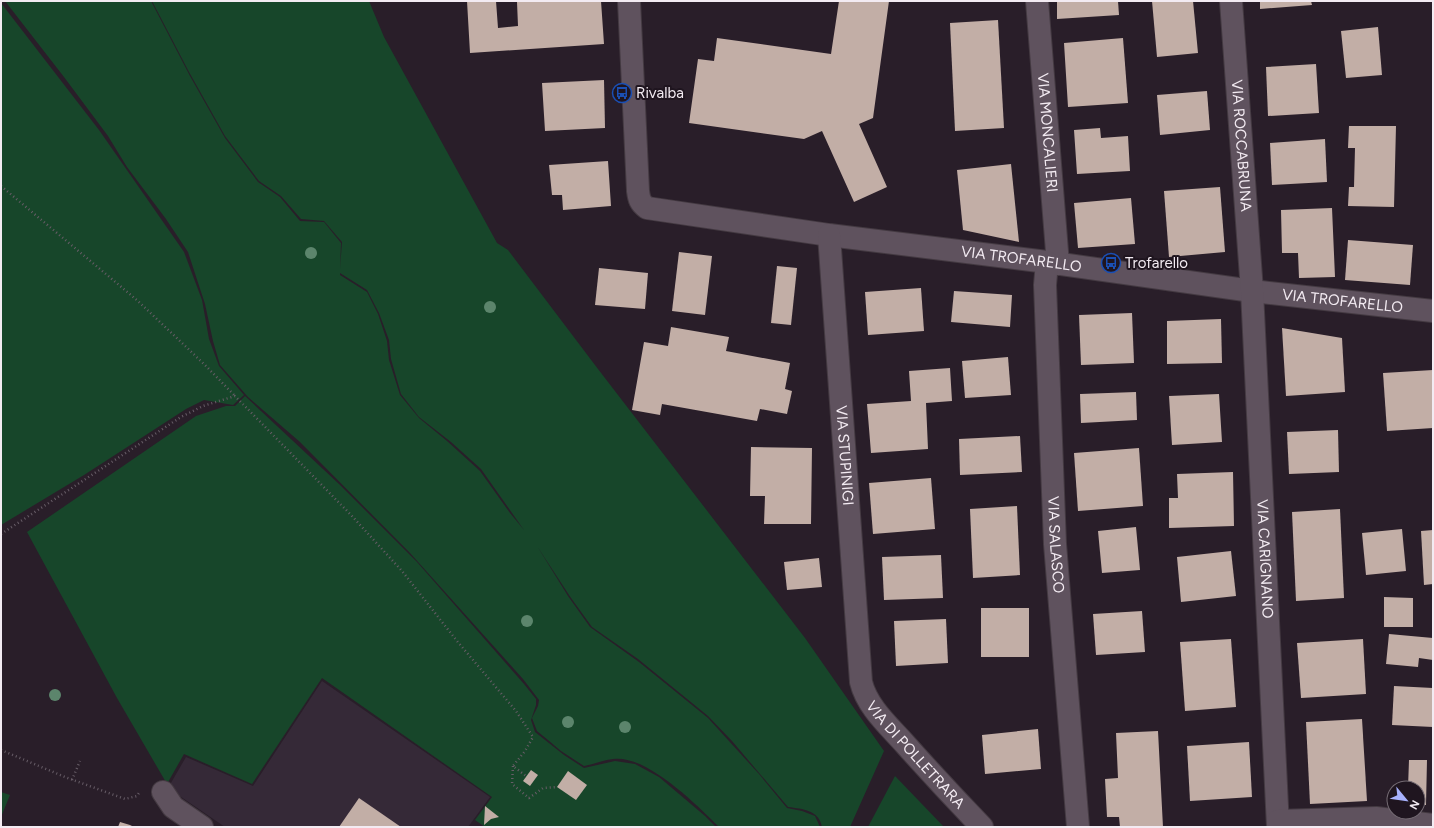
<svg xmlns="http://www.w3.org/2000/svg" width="1434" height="828" font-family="Figtree,sans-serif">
	<rect width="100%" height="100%" fill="#291e29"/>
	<path fill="#352937" d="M322,681L490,797L468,827H225L168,788L186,757L253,786Z"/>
	<g fill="#17462a" fill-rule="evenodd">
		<path d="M5,1H151L190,76L225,138L258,182L280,197L300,221L324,222L341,243L340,269L342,242L324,221L301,219L281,196L259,181L225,136L189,72L152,1H369L384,37L497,243L508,250L598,369L805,638L884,751L850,827H822C819,810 803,809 788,807L732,741L708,716L638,659L592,627L571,598L537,546L568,596L590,627L639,662L708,718L759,774L787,808L802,811L815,816L820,827H719C697,805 646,754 613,759C604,760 594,764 584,766L561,751L548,740L537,731L532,718L538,706L539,700L523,679L410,553L300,442L248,397L220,365L213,341L205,304L188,252L166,219L127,167L108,136L64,77ZM340,273L367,290L379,313L389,340L391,359L401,394L419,417L451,442L481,469L524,530L510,513L480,471L447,441L419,418L400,395L389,360L387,341L378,314L367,292L340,275Z"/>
		<path d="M1,3L99,130L184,252L202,300L209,339L219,366L244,395L233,405L204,400L186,409L84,475L1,525Z"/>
		<path d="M245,396L339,484L417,562L524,684L536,699V705L531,720L535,732L564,755L584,768L615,761L635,764L659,777L705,816L716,827H485L475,820L492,797L322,678L252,784L184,754L167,784L117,698L27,532L196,416L226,406H235Z"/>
		<path d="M895,776L944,827H868Z"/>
		<path d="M1,792L10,795L1,817Z"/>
	</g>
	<g fill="#c2aea6">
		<path d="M467,1H496L498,28L518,26L517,2L601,1L604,44L470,53Z"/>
		<path d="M839,1H889L873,118L859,124L887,187L854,202L822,131L804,139L689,123L698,59L714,61L717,38L831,54Z"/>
		<path d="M1057,1H1118L1119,15L1057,19Z"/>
		<path d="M1152,1H1193L1198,53L1157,57Z"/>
		<path d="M1260,1H1311L1312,5L1260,9Z"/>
		<path d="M998,20L1004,128L955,131L950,23Z"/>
		<path d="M1378,27L1382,75L1346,78L1341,31Z"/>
		<path d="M1123,38L1128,103L1068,107L1064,43Z"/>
		<path d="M1316,64L1319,113L1268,116L1266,67Z"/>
		<path d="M604,80L605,128L545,131L542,83Z"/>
		<path d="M1207,91L1210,130L1160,135L1157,95Z"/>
		<path d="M1349,126H1396L1394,207L1348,206L1349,187H1354L1355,148H1348Z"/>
		<path d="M1100,128L1101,138L1128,136L1130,171L1077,174L1074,130Z"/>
		<path d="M1325,139L1327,182L1272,185L1270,143Z"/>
		<path d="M608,161L611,206L563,210L562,195H552L549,165Z"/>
		<path d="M1011,164L1019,242L963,230L957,170Z"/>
		<path d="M1220,187L1225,252L1169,257L1164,191Z"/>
		<path d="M1131,198L1135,244L1078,248L1074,203Z"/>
		<path d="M1332,208L1335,277L1299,278L1298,253H1282L1281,210Z"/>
		<path d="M1348,240L1413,245L1410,285L1345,280Z"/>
		<path d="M679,252L712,256L705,315L672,311Z"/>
		<path d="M777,266L797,268L791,325L771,323Z"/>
		<path d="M599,268L648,273L645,309L595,305Z"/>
		<path d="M921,288L924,331L868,335L865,292Z"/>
		<path d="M954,291L1012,295L1010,327L951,322Z"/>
		<path d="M1132,313L1134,363L1081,365L1079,315Z"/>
		<path d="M1221,319L1222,363L1167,364V321Z"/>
		<path d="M671,327L729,337L726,351L790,363L785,389L792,391L787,414L760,409L757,421L662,404L660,415L632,410L644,342L668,346Z"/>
		<path d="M1282,328L1342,338L1345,392L1286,396Z"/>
		<path d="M1008,357L1011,395L965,398L962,361Z"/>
		<path d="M950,368L952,401L926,403L928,449L871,453L867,404L911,401L909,371Z"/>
		<path d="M1433,370V428L1387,431L1383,373Z"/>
		<path d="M1136,392L1137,420L1081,423L1080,394Z"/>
		<path d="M1219,394L1222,442L1172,445L1169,396Z"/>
		<path d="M1338,430L1339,472L1289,474L1287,432Z"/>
		<path d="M1020,436L1022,472L960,475L959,439Z"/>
		<path d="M751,447L812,448L811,524H764L765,496H750Z"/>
		<path d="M1139,448L1143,506L1078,511L1074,453Z"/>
		<path d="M1233,472L1234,526L1169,528V498H1178L1177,474Z"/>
		<path d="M931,478L935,529L873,534L869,483Z"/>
		<path d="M1017,506L1020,575L973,578L970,509Z"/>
		<path d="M1340,509L1344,598L1296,601L1292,512Z"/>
		<path d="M1136,527L1140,570L1102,573L1098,531Z"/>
		<path d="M1402,529L1406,571L1366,575L1362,533Z"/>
		<path d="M1433,530V584L1424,585L1421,531Z"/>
		<path d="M1231,551L1236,596L1181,602L1177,557Z"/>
		<path d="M941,555L943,598L884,600L882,557Z"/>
		<path d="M819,558L822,587L787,590L784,562Z"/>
		<path d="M1384,597L1413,598V627H1384Z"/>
		<rect x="981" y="608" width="48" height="49"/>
		<path d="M1142,611L1145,652L1096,655L1093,614Z"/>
		<path d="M946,619L948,663L896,666L894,621Z"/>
		<path d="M1389,634L1433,638V660L1419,658L1418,667L1386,664Z"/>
		<path d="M1231,639L1236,707L1185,711L1180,642Z"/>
		<path d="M1363,639L1366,694L1301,698L1297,643Z"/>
		<path d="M1394,686L1433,688V727L1392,725Z"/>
		<path d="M1362,719L1367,801L1310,804L1306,722Z"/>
		<path d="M1038,729L1041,769L985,774L982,735Z"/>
		<path d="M1158,731L1163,827H1120L1119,817H1107L1105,779L1118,778L1116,733Z"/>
		<path d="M1249,742L1252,797L1190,801L1187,746Z"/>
		<path d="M1409,760H1427L1426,805H1418V788H1408Z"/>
		<path d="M531,770L538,775L530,786L523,781Z"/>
		<path d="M568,771L587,785L576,800L557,787Z"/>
		<path d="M359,798L401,827H339Z"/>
		<path d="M485,806L499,817L491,819L484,825Z"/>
		<path d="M120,822L130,825L134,827H118Z"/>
	</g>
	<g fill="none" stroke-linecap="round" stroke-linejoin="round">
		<defs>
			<g id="street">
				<path id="s1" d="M629,1L638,191C639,199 640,203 647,208L829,235L1047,262L1252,291L1433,311"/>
				<path id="s2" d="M1037,1L1058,264"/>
				<path id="s3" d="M1231,1L1252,291L1278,827"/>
				<path id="s4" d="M829,235L861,682C867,707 889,726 905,744C930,772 956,800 982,827"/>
				<path id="s5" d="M1047,262L1045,285L1055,544L1078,827"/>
				<path d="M163,792L173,807L202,827"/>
				<path d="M1278,821L1376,818L1433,825"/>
			</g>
		</defs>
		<use href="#street" stroke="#443a42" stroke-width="24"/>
		<g stroke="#675d67" stroke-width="2.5" stroke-dasharray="1 3" stroke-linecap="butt">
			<path d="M1,186L138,301L205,365L235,396"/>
			<path d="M1,534L181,417L203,406L235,396L351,515L402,571L457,641L516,711L533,737L525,751L513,766L526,776"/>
			<path d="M1,750L65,777L125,799L137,796L139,793"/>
			<path d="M513,766L512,784L529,798L543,788L557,787"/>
			<path d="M72,780L80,761"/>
		</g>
		<use href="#street" stroke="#5f525e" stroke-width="22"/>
	</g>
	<g fill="#5c856c">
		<circle cx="311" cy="253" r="6"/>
		<circle cx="490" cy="307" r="6"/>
		<circle cx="527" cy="621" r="6"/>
		<circle cx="55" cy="695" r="6"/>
		<circle cx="568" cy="722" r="6"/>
		<circle cx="625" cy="727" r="6"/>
	</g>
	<defs>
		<symbol id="bus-ring" viewBox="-11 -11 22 22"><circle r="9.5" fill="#1f151f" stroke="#1a4fb4" stroke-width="1.5"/><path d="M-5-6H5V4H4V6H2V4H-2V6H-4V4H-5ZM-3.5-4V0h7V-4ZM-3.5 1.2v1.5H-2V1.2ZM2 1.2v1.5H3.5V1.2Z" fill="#1a4fb4"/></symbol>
	</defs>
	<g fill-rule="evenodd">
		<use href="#bus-ring" x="611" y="82" width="22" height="22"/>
		<use href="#bus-ring" x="1100" y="252" width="22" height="22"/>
	</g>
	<g text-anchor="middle" stroke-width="4" stroke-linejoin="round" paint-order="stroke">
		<g font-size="15" fill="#f3ebf2" stroke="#1f151f" text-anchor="start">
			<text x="636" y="98">Rivalba</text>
			<text x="1125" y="268">Trofarello</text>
		</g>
		<g font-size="15" fill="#f3ebf2" stroke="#1f151f">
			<text dy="5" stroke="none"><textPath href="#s2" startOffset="132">VIA MONCALIERI</textPath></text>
			<text dy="5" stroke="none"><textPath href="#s3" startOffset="145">VIA ROCCABRUNA</textPath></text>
			<text dy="5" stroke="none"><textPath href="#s1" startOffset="588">VIA TROFARELLO</textPath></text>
			<text dy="5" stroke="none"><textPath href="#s1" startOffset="912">VIA TROFARELLO</textPath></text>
			<text dy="5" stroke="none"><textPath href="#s4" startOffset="221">VIA STUPINIGI</textPath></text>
			<text dy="5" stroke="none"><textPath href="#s5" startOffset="283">VIA SALASCO</textPath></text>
			<text dy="5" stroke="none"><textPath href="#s3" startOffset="559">VIA CARIGNANO</textPath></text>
			<text dy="5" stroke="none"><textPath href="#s4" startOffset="540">VIA DI POLLETRARA</textPath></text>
		</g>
	</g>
	<rect width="1434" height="828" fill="none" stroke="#f3ebf2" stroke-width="4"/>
	<g transform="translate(1406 800) rotate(119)"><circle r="19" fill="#1f151f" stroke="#746b73"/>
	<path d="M0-3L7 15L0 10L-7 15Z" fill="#a7b1fc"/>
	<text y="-6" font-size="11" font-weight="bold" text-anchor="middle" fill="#f3ebf2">N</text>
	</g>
</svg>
